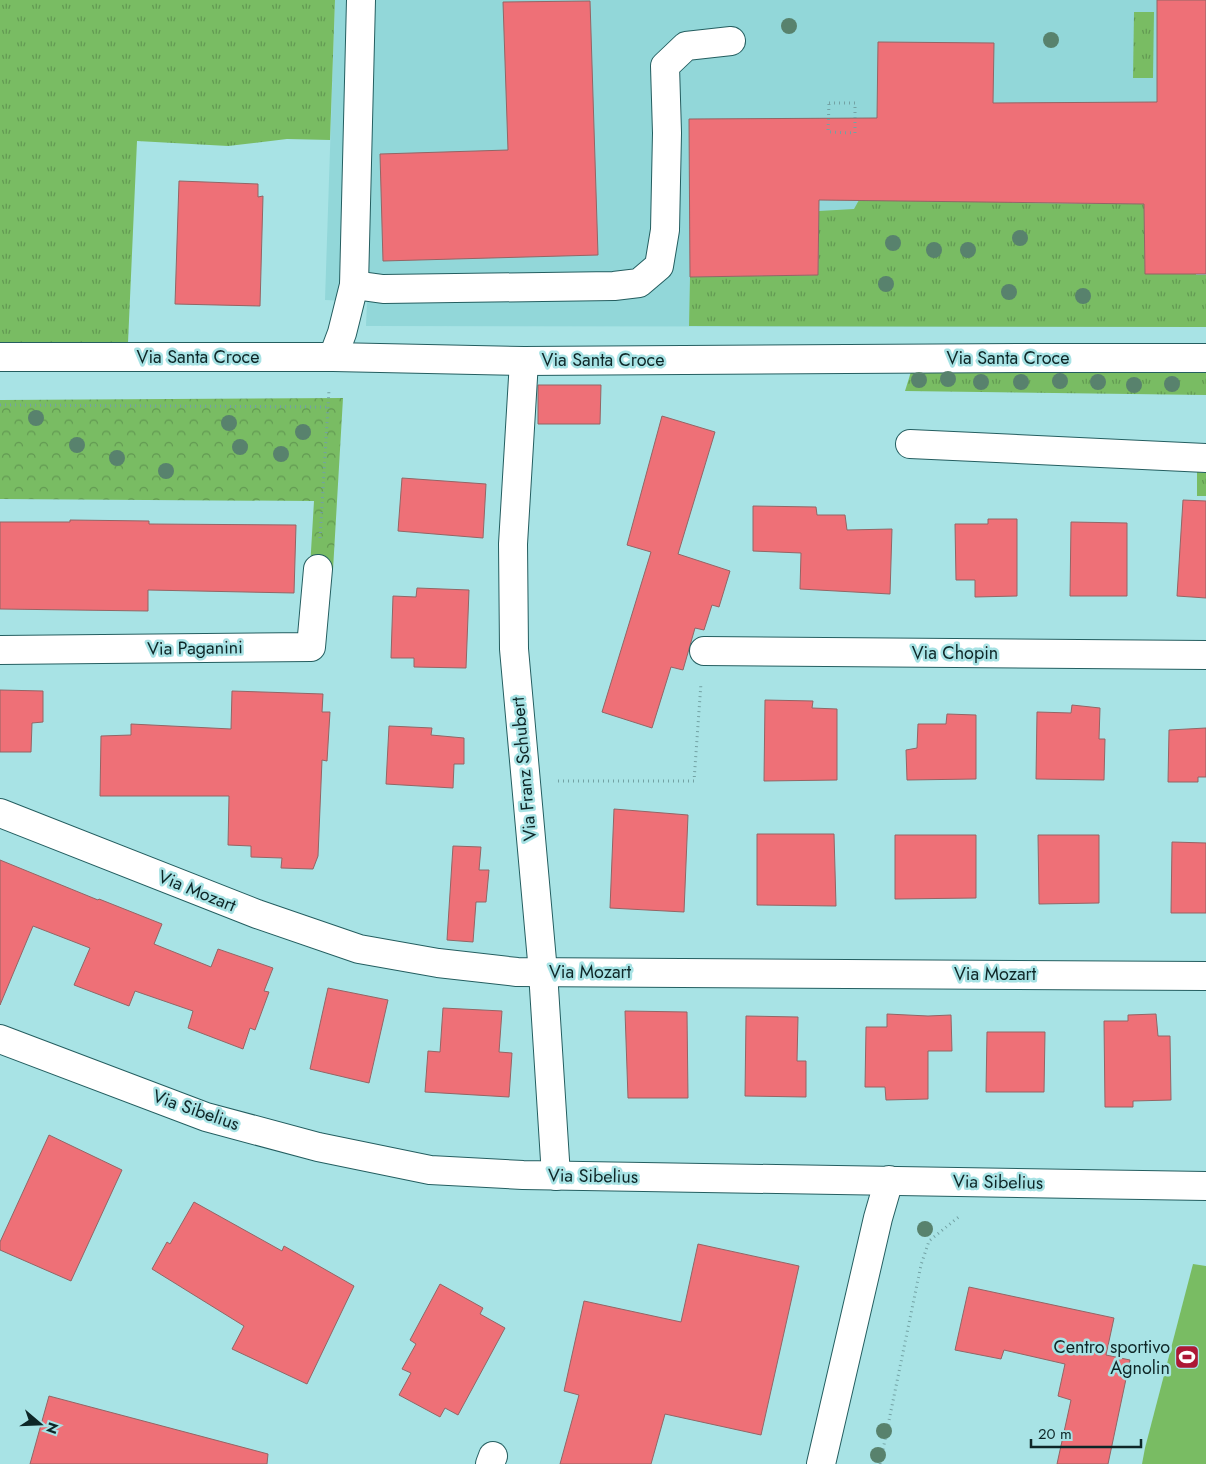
<svg xmlns="http://www.w3.org/2000/svg" width="1206" height="1464" font-family="Jost,sans-serif">
	<defs>
		<pattern id="grass-tufts" width="24" height="20" patternUnits="userSpaceOnUse" patternTransform="scale(1.25)"><rect width="24" height="20" fill="#79bc63"/><path d="M3 7l-1-3M5 7V3M7 7l1-3M15 17l-1-3M17 17v-4M19 17l1-3" fill="none" stroke="#629952"/></pattern>
		<pattern id="forest-crowns" width="20" height="18" patternUnits="userSpaceOnUse" patternTransform="scale(1.25)"><rect width="20" height="18" fill="#79bc63"/><path d="M2 6a3 3 0 1 1 6 0M12 15a3 3 0 1 1 6 0" fill="none" stroke="#629952"/></pattern>
	</defs>
	<rect width="100%" height="100%" fill="#a8e3e5"/>
	<path fill="#92d7d9" d="M335,0H1206V327L366,326L367,302L325,300Z"/>
	<g fill="url(#grass-tufts)">
		<path d="M0,0H335L330,140L287,139L228,146L137,141L128,343L0,342Z"/>
		<path d="M1134,12H1154L1153,78H1133Z"/>
		<path d="M1012,195V203L1144,204L1145,274H1183L1196,265V275H1206V327L689,326L690,277L818,275L819,211L854,209L859,200Z"/>
		<path d="M914,362L1206,371V395L905,391Z"/>
		<path d="M1197,472L1206,473V496H1197Z"/>
	</g>
	<path fill="url(#forest-crowns)" d="M343,398L333,570L310,568L314,501L0,499V400Z"/>
	<path fill="#79bc63" d="M1193,1264L1206,1266V1464H1142L1145,1448Z"/>
	<g fill="#ee7077" stroke="#936565">
		<path d="M1157,0H1206V274H1145L1144,204L819,200L818,275L690,277L689,119L877,118L878,42L994,43L993,103L1157,102Z"/>
		<path d="M590,1L598,255L383,261L380,154L508,150L503,2Z"/>
		<path d="M179,181L258,184V197L263,196L260,306L175,304Z"/>
		<path d="M538,385H601L600,424H538Z"/>
		<path d="M662,416L715,432L678,554L730,571L719,607L712,605L704,630L695,628L683,670L671,667L652,728L602,712L651,552L627,545Z"/>
		<path d="M402,478L486,484L483,538L398,531Z"/>
		<path d="M1183,500L1206,501V598L1177,596Z"/>
		<path d="M753,506L816,507L817,515H845L847,530L892,529L890,594L800,589L801,553L753,551Z"/>
		<path d="M988,519H1017V596L975,597V580H956L955,524H988Z"/>
		<path d="M70,520L149,521V524L296,525L294,593L148,590V611L0,609V522H70Z"/>
		<path d="M1071,522L1127,523V596H1070Z"/>
		<path d="M417,588L469,590L466,668L414,667V658H391L393,596L416,597Z"/>
		<path d="M0,690L43,691V722L32,723L31,752H0Z"/>
		<path d="M232,691L323,694L322,712H330L327,761L322,760L318,856L313,869L281,868L282,858L251,857V846L228,845L229,796H100L101,736L131,735V724L231,729Z"/>
		<path d="M765,700L813,701L812,708L837,709V780L764,781Z"/>
		<path d="M1072,705L1100,708L1099,739H1105L1104,780L1036,779L1037,712L1071,713Z"/>
		<path d="M947,714L976,715V779L907,780L906,750L917,748L918,724H946Z"/>
		<path d="M389,726L432,728L431,735L464,738V764H454L453,788L386,784Z"/>
		<path d="M1206,728V777H1198V782H1168L1169,730Z"/>
		<path d="M614,809L688,815L684,912L610,908Z"/>
		<path d="M757,834H834L836,906L757,905Z"/>
		<path d="M895,835H976V898L895,899Z"/>
		<path d="M1038,835H1099V903L1039,904Z"/>
		<path d="M1172,842L1206,843V913H1171Z"/>
		<path d="M453,846L481,847L479,870H489L486,902H476L473,942L447,940Z"/>
		<path d="M0,860L98,900L99,899L162,924L154,944L211,967L218,949L273,968L264,991L269,992L255,1030L250,1028L243,1049L188,1028L193,1011L135,991L129,1006L74,985L90,948L33,926L0,1005Z"/>
		<path d="M328,988L388,1000L369,1083L310,1069Z"/>
		<path d="M443,1008L502,1011L499,1052L512,1053L509,1097L425,1092L428,1051L440,1052Z"/>
		<path d="M625,1011L687,1012L688,1098H628Z"/>
		<path d="M887,1014L928,1016L951,1015L952,1051H928V1099L886,1100L885,1087H865L866,1027H887Z"/>
		<path d="M1156,1014L1158,1036H1170L1171,1100L1133,1101V1107H1105L1104,1021H1128V1015Z"/>
		<path d="M746,1016L798,1017L797,1061H806V1097L745,1096Z"/>
		<path d="M987,1032H1045L1044,1092H986Z"/>
		<path d="M49,1135L122,1170L71,1281L0,1250V1242Z"/>
		<path d="M194,1202L282,1251L284,1246L354,1286L307,1384L232,1349L244,1326L152,1269L167,1242L170,1244Z"/>
		<path d="M698,1244L799,1266L761,1435L665,1414L651,1464H560L579,1395L564,1391L584,1301L681,1322Z"/>
		<path d="M440,1284L483,1308L480,1314L505,1328L458,1415L445,1408L440,1417L399,1395L411,1373L402,1369L416,1344L410,1340Z"/>
		<path d="M969,1287L1114,1318L1106,1355L1130,1360L1108,1464H1057L1071,1400L1058,1396L1065,1364L1004,1350L1001,1359L955,1350Z"/>
		<path d="M49,1396L268,1454L267,1464H30Z"/>
	</g>
	<g fill="none" stroke-linecap="round" stroke-linejoin="round">
		<defs>
			<g id="minor">
				<path d="M354,285L383,289L614,286L639,283L659,266L665,230L667,133L665,66L686,46L731,41"/>
				<path d="M0,357H333L524,361L1031,358H1206"/>
				<path d="M333,357L342,333L354,285L361,0"/>
				<path d="M524,361L513,544L514,649L543,972L556,1176"/>
				<path d="M910,444L1206,458"/>
				<path d="M0,650L311,647L318,569"/>
				<path d="M704,651L1206,655"/>
				<path d="M0,813L257,914L359,949L438,963L517,972L1206,976"/>
				<path d="M0,1039L206,1117L318,1147L430,1170L523,1175L1206,1186"/>
				<path d="M490,1464L493,1456"/>
				<path d="M821,1464L878,1218L889,1180"/>
			</g>
		</defs>
		<use href="#minor" stroke="#245e60" stroke-width="30"/>
		<g stroke="#73a2a4" stroke-width="3" stroke-dasharray="1 4" stroke-linecap="butt">
			<path d="M829,103H855V133L828,132Z"/>
			<path d="M0,405L328,407"/>
			<path d="M320,538L329,390"/>
			<path d="M558,781H694L701,683"/>
			<path d="M880,1464L921,1265L929,1241L961,1215"/>
		</g>
		<use href="#minor" stroke="#fff" stroke-width="28"/>
	</g>
	<g fill="#58826d">
		<circle cx="789" cy="26" r="8"/>
		<circle cx="1051" cy="40" r="8"/>
		<circle cx="1020" cy="238" r="8"/>
		<circle cx="893" cy="243" r="8"/>
		<circle cx="934" cy="250" r="8"/>
		<circle cx="968" cy="250" r="8"/>
		<circle cx="886" cy="284" r="8"/>
		<circle cx="1009" cy="292" r="8"/>
		<circle cx="1083" cy="296" r="8"/>
		<circle cx="948" cy="379" r="8"/>
		<circle cx="919" cy="380" r="8"/>
		<circle cx="1060" cy="381" r="8"/>
		<circle cx="981" cy="382" r="8"/>
		<circle cx="1021" cy="382" r="8"/>
		<circle cx="1098" cy="382" r="8"/>
		<circle cx="1172" cy="384" r="8"/>
		<circle cx="1134" cy="385" r="8"/>
		<circle cx="36" cy="418" r="8"/>
		<circle cx="229" cy="423" r="8"/>
		<circle cx="303" cy="432" r="8"/>
		<circle cx="77" cy="445" r="8"/>
		<circle cx="240" cy="447" r="8"/>
		<circle cx="281" cy="454" r="8"/>
		<circle cx="117" cy="458" r="8"/>
		<circle cx="166" cy="471" r="8"/>
		<circle cx="925" cy="1229" r="8"/>
		<circle cx="884" cy="1431" r="8"/>
		<circle cx="878" cy="1455" r="8"/>
	</g>
	<defs>
		<symbol id="stadium-square" viewBox="-11 -11 22 22"><rect x="-9" y="-9" width="18" height="18" rx="4" fill="#ad1835" stroke="#a8e3e5"/><path d="M0-5a6.5 5 0 1 0 0 10a6.5 5 0 1 0 0-10ZM-3.5-1.8h7v3.6h-7Z" fill="#fff"/></symbol>
	</defs>
	<g fill-rule="evenodd">
		<use href="#stadium-square" x="1173" y="1343" width="28" height="28"/>
	</g>
	<g text-anchor="middle" stroke-width="5" stroke-linejoin="round" paint-order="stroke">
		<g font-size="18" fill="#0e2627" stroke="#a8e3e5">
			<text x="198" y="363">Via Santa Croce</text>
			<text x="1008" y="364">Via Santa Croce</text>
			<text x="603" y="366">Via Santa Croce</text>
			<text transform="translate(195 648) rotate(-1)" y="6">Via Paganini</text>
			<text x="955" y="659">Via Chopin</text>
			<text transform="translate(524 769) rotate(-95)" y="6">Via Franz Schubert</text>
			<text transform="translate(197 891) rotate(22)" y="6">Via Mozart</text>
			<text x="590" y="978">Via Mozart</text>
			<text x="995" y="980">Via Mozart</text>
			<text transform="translate(196 1110) rotate(19)" y="6">Via Sibelius</text>
			<text transform="translate(593 1176) rotate(1)" y="6">Via Sibelius</text>
			<text transform="translate(998 1182) rotate(1)" y="6">Via Sibelius</text>
		</g>
		<g font-size="18" fill="#0e2627" stroke="#a8e3e5" text-anchor="end">
			<text x="1170" y="1353">Centro sportivo<tspan x="1170" dy="21">Agnolin</tspan></text>
		</g>
	</g>
	<g transform="translate(40 1424) rotate(109)" stroke="#a8e3e5" stroke-width="4" paint-order="stroke">
	<path d="M0-4L9 19L0 12L-9 19Z" fill="#0e2627"/>
	<text y="-8" font-size="14" font-weight="bold" text-anchor="middle" fill="#0e2627">N</text>
	</g>
	<path d="M1031 1439v8h110v-8" fill="none" stroke="#0e2627" stroke-width="2.5"/>
	<text x="1038" y="1439" font-size="15" fill="#0e2627" stroke="#a8e3e5" stroke-width="4" paint-order="stroke">20 m</text>
</svg>
